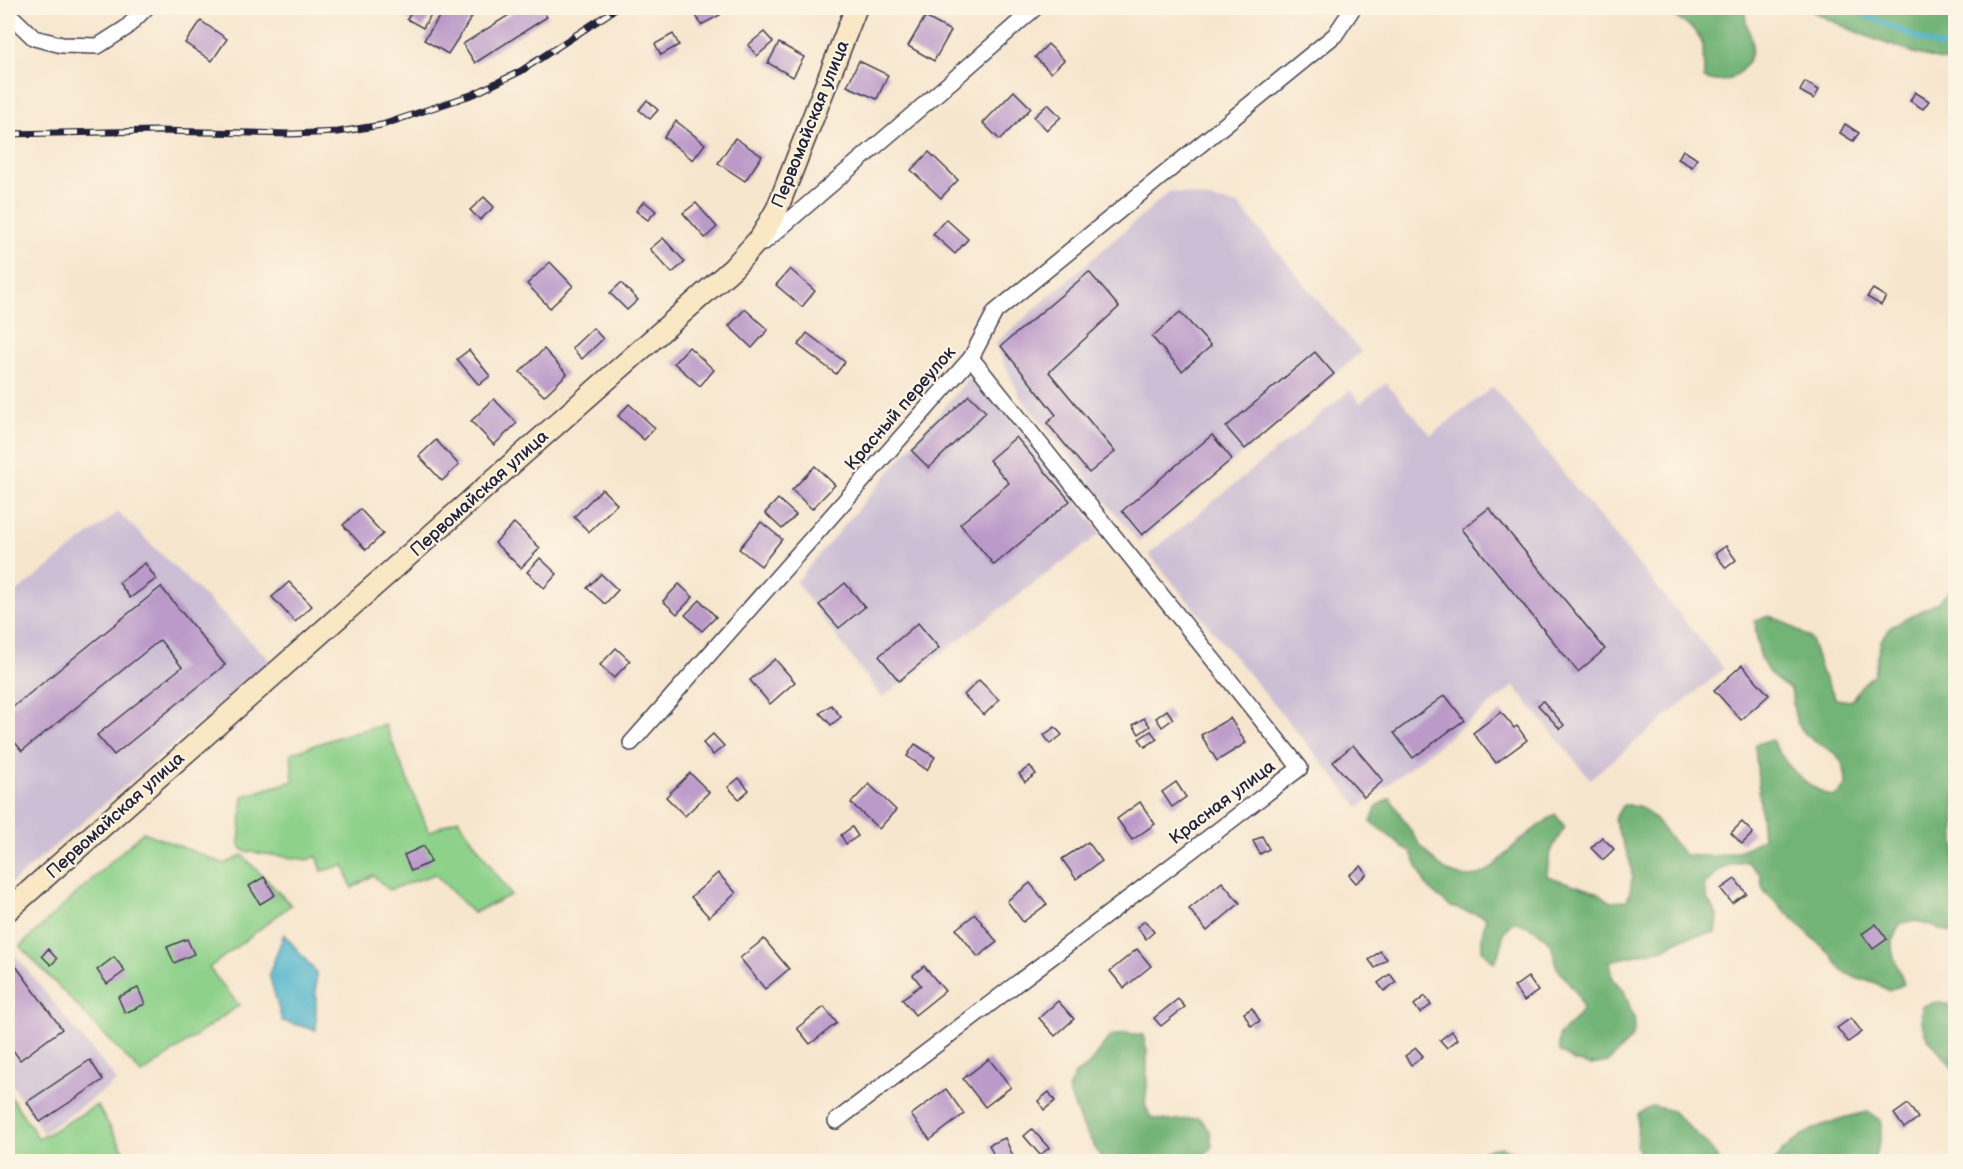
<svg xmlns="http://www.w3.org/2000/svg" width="1963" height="1169" font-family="'Balsamiq Sans',sans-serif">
	<rect width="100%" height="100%" fill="#fcf5e5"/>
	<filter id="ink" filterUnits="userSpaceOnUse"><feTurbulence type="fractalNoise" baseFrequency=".0167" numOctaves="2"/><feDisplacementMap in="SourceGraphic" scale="12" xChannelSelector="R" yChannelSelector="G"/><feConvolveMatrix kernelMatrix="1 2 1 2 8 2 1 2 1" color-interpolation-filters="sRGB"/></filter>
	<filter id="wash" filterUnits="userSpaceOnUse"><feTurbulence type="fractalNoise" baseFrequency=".008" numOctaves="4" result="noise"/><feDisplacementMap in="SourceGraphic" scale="24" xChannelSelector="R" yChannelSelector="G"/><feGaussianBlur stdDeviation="1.35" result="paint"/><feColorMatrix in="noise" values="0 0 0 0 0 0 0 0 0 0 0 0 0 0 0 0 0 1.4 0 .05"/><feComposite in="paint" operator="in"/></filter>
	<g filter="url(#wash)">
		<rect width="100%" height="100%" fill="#f7e6ce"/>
		<g fill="#ccbed4">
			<path d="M1170,191L1239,205L1361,352L1139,542L1020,396L995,344Z"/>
			<path d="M974,372L1101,533L882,698L796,582Z"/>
			<path d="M1386,383L1431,435L1493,387L1724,669L1590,779L1514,686L1359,807L1149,554L1350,390L1360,403Z"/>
			<path d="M118,512L271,661L8,886V599Z"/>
			<path d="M10,949L117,1081L43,1133L10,1081L8,1082V952Z"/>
		</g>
		<g fill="#8ed18a" stroke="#587a62" stroke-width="1.5">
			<path d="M385,725L429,832L458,819L511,895L473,913L435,874L389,890L373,875L352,888L344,865L322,871L317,856L308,860L244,851L239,845L243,796L293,781L291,753L347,734Z"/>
			<path d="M143,832L225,864L242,855L291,905L209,968L239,1005L142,1074L20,946Z"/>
			<path d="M8,1093L39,1139L97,1105L130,1161H8Z"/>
		</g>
		<g fill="#72b376" stroke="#4a6a58" stroke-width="1.5">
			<path d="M1661,8H1746C1742,24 1754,33 1752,48C1751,65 1734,82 1718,81C1713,81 1708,79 1704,78L1703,45L1695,30Z"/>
			<path d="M1806,8H1955V63C1904,53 1852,32 1806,8Z"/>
			<path d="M1949,591L1955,593V934L1917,921L1901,923C1884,951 1895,956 1904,984L1889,991L1874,982L1858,979L1842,971L1831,955L1763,890L1760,874L1748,862C1725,863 1719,869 1704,886L1708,901L1718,917L1716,933L1696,935L1678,940L1664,949L1610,961L1613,979L1624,991L1635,1021L1633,1037L1608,1062L1591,1065L1574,1061L1559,1051V1035L1572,1023L1583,1009C1577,989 1570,985 1558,969C1554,964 1555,957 1553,951C1547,933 1530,926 1513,921L1503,933L1501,949L1494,963L1482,951V935L1486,917L1451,907L1437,896L1426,885L1411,853L1371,822L1377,806L1390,798C1411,829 1444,901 1490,869C1500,862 1506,853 1514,846C1526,834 1541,825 1555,814L1565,827C1553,845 1548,854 1547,876L1596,892L1611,902L1627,901C1640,866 1624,850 1614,819L1623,805C1628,805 1633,805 1638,806C1649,808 1673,844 1685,855C1716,858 1737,856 1763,838L1755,744L1772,740C1786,767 1805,787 1834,797L1846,786C1846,741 1819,755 1799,726C1793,717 1793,700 1791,689C1760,674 1758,653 1755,621L1769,616L1783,621L1811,639L1821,671L1836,699L1851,701L1861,686L1874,674L1881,640L1892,626L1938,602Z"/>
			<path d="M1937,1002L1955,1006V1073C1942,1044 1918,1046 1922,1006Z"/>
			<path d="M1126,1033L1143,1035L1147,1051V1087L1145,1104L1151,1118L1169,1121L1200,1118L1210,1131L1212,1146L1199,1161H1103L1080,1122L1068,1089L1075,1074L1088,1066L1110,1036Z"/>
			<path d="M1653,1106L1672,1111L1706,1143L1720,1161H1643L1637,1146L1638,1114Z"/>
			<path d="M1868,1112L1881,1121V1137L1873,1161H1774C1798,1130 1831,1120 1868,1112Z"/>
			<path d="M1501,1147L1538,1161H1487L1484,1150Z"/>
		</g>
		<path fill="#4db4cb" stroke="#386b83" stroke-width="1.5" d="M284,934L316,972V1030L282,1021L269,974Z"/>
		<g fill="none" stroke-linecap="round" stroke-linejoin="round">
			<path stroke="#4db4cb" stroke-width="5" d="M1849,8L1934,45L1956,49"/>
		</g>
		<g id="blocks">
			<g fill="#bb9ac9">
				<path d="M188,8H200L195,14Z"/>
				<path d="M414,8H435L423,28L407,19Z"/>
				<path d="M445,8H467L475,12L448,54L424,40Z"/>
				<path d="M520,8H541L547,17L475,63L463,44Z"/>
				<path d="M706,8H716L720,15L701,25L695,13Z"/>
				<path d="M1096,8H1109L1103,14Z"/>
				<path d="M925,17L951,31L934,61L908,46Z"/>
				<path d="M201,21L227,39L212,61L185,43Z"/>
				<path d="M764,32L773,42L757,56L748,45Z"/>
				<path d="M673,34L679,45L661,55L655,44Z"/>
				<path d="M779,43L804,57L793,77L768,63Z"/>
				<path d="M1048,44L1064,60L1051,73L1035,57Z"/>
				<path d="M859,61L888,75L877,99L847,86Z"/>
				<path d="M1805,82L1819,90L1814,99L1800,91Z"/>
				<path d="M1014,91L1031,108L1000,140L983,123Z"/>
				<path d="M1915,92L1929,101L1923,109L1910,101Z"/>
				<path d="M647,100L658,110L650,119L639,110Z"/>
				<path d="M1048,104L1061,117L1047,130L1034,117Z"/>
				<path d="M676,121L705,144L693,160L664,137Z"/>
				<path d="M1845,124L1859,133L1853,141L1840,133Z"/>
				<path d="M735,138L762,156L745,181L718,163Z"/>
				<path d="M1683,150L1697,159L1692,167L1678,159Z"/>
				<path d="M929,152L958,180L941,198L911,170Z"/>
				<path d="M484,197L494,207L480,220L470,210Z"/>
				<path d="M644,201L656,211L648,220L636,211Z"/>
				<path d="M696,203L717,227L705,238L683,213Z"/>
				<path d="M946,219L968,239L955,254L933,234Z"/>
				<path d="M663,238L685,262L672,273L650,249Z"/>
				<path d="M550,262L573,286L550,308L527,284Z"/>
				<path d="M790,269L815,291L802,307L776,285Z"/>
				<path d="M1089,272L1119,307L1049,372L1115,452L1089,473L1047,423L1056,415L1001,346Z"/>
				<path d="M621,283L638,300L627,310L610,293Z"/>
				<path d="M1873,289L1886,297L1881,305L1867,297Z"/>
				<path d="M745,309L768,330L752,348L729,326Z"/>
				<path d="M1180,312L1211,346L1182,371L1152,337Z"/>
				<path d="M593,328L603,339L582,359L572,348Z"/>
				<path d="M807,333L845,362L836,374L798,345Z"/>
				<path d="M689,347L714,370L700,386L674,363Z"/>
				<path d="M544,349L567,374L544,396L520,372Z"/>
				<path d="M469,350L490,376L479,385L457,359Z"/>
				<path d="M1315,352L1334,374L1245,449L1226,427Z"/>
				<path d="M969,395L986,412L929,468L912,451Z"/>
				<path d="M494,399L517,423L494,445L471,421Z"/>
				<path d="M629,404L655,428L644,440L618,416Z"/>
				<path d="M1212,435L1232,459L1142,535L1122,511Z"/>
				<path d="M1016,437L1070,501L994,565L960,524L1009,483L989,460Z"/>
				<path d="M436,440L459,465L442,481L419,456Z"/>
				<path d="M815,466L835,485L812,509L792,490Z"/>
				<path d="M602,489L617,504L589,532L574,517Z"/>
				<path d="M778,499L796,515L782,529L765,513Z"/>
				<path d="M1489,508L1605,649L1578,672L1462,529Z"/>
				<path d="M360,509L383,534L366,550L343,525Z"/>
				<path d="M761,522L782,539L761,566L739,549Z"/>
				<path d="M514,523L540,548L521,568L495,543Z"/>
				<path d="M1726,546L1736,560L1726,568L1715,554Z"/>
				<path d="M540,558L557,574L544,588L527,572Z"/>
				<path d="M145,563L156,579L130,598L119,583Z"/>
				<path d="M601,574L618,590L605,604L587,588Z"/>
				<path d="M289,582L312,606L295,622L272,597Z"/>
				<path d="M845,583L865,607L839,628L819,605Z"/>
				<path d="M679,584L693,597L677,614L663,601Z"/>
				<path d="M161,587L225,665L114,755L97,735L182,667L160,640L22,751L8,734V711Z"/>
				<path d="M700,600L716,617L702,631L685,615Z"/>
				<path d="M918,623L939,648L899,681L879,656Z"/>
				<path d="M616,648L630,661L614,678L600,665Z"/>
				<path d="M775,659L795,682L770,704L750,680Z"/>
				<path d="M1742,665L1769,695L1741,720L1714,690Z"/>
				<path d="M979,680L999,700L984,715L964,695Z"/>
				<path d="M1445,695L1464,720L1413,758L1394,733Z"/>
				<path d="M1543,701L1564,725L1560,729L1538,705Z"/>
				<path d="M831,705L841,717L831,725L820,713Z"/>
				<path d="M1167,710L1173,719L1162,727L1156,718Z"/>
				<path d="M1501,712L1514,728L1517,726L1527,740L1496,763L1473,733Z"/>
				<path d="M1144,718L1150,726L1139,734L1133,725Z"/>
				<path d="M1230,718L1246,743L1217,761L1201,735Z"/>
				<path d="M1055,727L1062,735L1050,744L1044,735Z"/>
				<path d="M1151,731L1157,739L1145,747L1139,739Z"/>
				<path d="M713,734L724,746L713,755L703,743Z"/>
				<path d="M915,744L935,757L927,770L907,756Z"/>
				<path d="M1353,745L1383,781L1364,797L1333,762Z"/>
				<path d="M1030,766L1036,774L1025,782L1019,774Z"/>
				<path d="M690,773L709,792L685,816L666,797Z"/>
				<path d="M8,774L14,781L8,786Z"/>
				<path d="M739,778L749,790L739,799L728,787Z"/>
				<path d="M1176,782L1186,797L1172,807L1162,792Z"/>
				<path d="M869,784L896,810L879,829L851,803Z"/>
				<path d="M1140,802L1155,824L1132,840L1117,819Z"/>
				<path d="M1742,822L1753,833L1742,844L1731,833Z"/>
				<path d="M852,827L858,836L846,844L841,835Z"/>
				<path d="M1262,836L1269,849L1260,854L1253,841Z"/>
				<path d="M1602,837L1614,849L1603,860L1591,848Z"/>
				<path d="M1088,842L1102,861L1076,879L1062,859Z"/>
				<path d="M424,846L431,862L411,871L404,855Z"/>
				<path d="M1361,866L1367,874L1356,883L1349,875Z"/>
				<path d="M718,873L736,893L709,917L691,897Z"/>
				<path d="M264,877L275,895L260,904L249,886Z"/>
				<path d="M1735,879L1746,893L1732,903L1721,889Z"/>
				<path d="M1222,882L1240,903L1207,931L1189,909Z"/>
				<path d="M1030,883L1047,904L1023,922L1007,901Z"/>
				<path d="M975,914L997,942L978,957L956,929Z"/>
				<path d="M1145,921L1154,932L1146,939L1137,927Z"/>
				<path d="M1876,924L1887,939L1873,949L1862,934Z"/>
				<path d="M187,939L194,954L174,963L167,947Z"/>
				<path d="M764,939L789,969L765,989L740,958Z"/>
				<path d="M48,949L57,959L51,965L42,956Z"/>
				<path d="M1137,949L1151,966L1124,988L1110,971Z"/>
				<path d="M1380,951L1387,959L1375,968L1369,960Z"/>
				<path d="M114,957L125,971L107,984L97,970Z"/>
				<path d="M10,958L62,1029L20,1060L8,1043V960Z"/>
				<path d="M924,966L945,991L915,1015L902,999L921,985L913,975Z"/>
				<path d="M1390,974L1396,982L1384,991L1378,983Z"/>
				<path d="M1528,977L1538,991L1524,1001L1514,987Z"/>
				<path d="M138,988L145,1004L125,1013L118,997Z"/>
				<path d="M1425,996L1431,1005L1420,1013L1414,1005Z"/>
				<path d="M1178,999L1185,1007L1161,1026L1154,1018Z"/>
				<path d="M1058,1001L1074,1019L1055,1036L1039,1018Z"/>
				<path d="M824,1007L837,1023L810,1044L797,1028Z"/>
				<path d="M1252,1008L1260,1021L1251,1026L1244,1013Z"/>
				<path d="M1851,1018L1862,1032L1848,1042L1837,1028Z"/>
				<path d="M1452,1031L1458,1039L1447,1048L1440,1040Z"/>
				<path d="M1416,1048L1423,1056L1411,1065L1405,1056Z"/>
				<path d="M989,1059L1011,1087L985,1107L963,1079Z"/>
				<path d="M90,1060L103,1080L40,1122L27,1102Z"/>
				<path d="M946,1089L964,1114L930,1140L911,1115Z"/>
				<path d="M1049,1092L1055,1101L1044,1110L1038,1101Z"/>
				<path d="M1908,1104L1918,1118L1904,1128L1894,1114Z"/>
				<path d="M1032,1129L1049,1148L1040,1155L1024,1136Z"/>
				<path d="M1005,1138L1015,1161L1022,1158L1023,1162H997L989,1145Z"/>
			</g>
		</g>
	</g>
	<g filter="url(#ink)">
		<use href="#blocks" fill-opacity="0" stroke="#423f51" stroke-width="1.5"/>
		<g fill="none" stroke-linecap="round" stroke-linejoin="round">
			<defs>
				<g id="street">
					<path d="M8,13L34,38L62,45L98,46L126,28L146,8"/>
					<path d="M763,243L954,79L1035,8"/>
					<path d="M631,743L971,358L995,312L1335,35L1353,8"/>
					<path d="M836,1121L1300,768L971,358"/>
				</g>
				<path id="secondary" d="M8,910L733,268L761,237L777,209L856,8"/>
			</defs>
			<use href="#street" stroke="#423f51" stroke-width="18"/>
			<use href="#secondary" stroke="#423f51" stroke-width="24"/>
			<use href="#street" stroke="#fff" stroke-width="15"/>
			<use href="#secondary" stroke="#fae7c3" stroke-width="21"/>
			<defs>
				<path id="rail" d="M8,134L157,131L292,134L338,132L382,125L474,94L521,71L608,14L615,8"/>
			</defs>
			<use href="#rail" stroke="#22223b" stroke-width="7"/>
			<use href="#rail" stroke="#fcf5e5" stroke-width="4.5" stroke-dasharray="14" stroke-linecap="butt"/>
		</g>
	</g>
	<g text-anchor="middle" stroke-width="4.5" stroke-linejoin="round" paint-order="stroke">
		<g font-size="18" fill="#22223b" stroke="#fcf5e5">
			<text transform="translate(810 124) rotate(-68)" y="6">Первомайская улица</text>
			<text transform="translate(900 408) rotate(-49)" y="6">Красный переулок</text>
			<text transform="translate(479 493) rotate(-42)" y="6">Первомайская улица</text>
			<text transform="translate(1222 802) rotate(-37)" y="6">Красная улица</text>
			<text transform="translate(115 815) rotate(-42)" y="6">Первомайская улица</text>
		</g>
	</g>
	<rect width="1963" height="1169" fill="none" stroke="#fcf5e5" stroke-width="30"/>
</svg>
